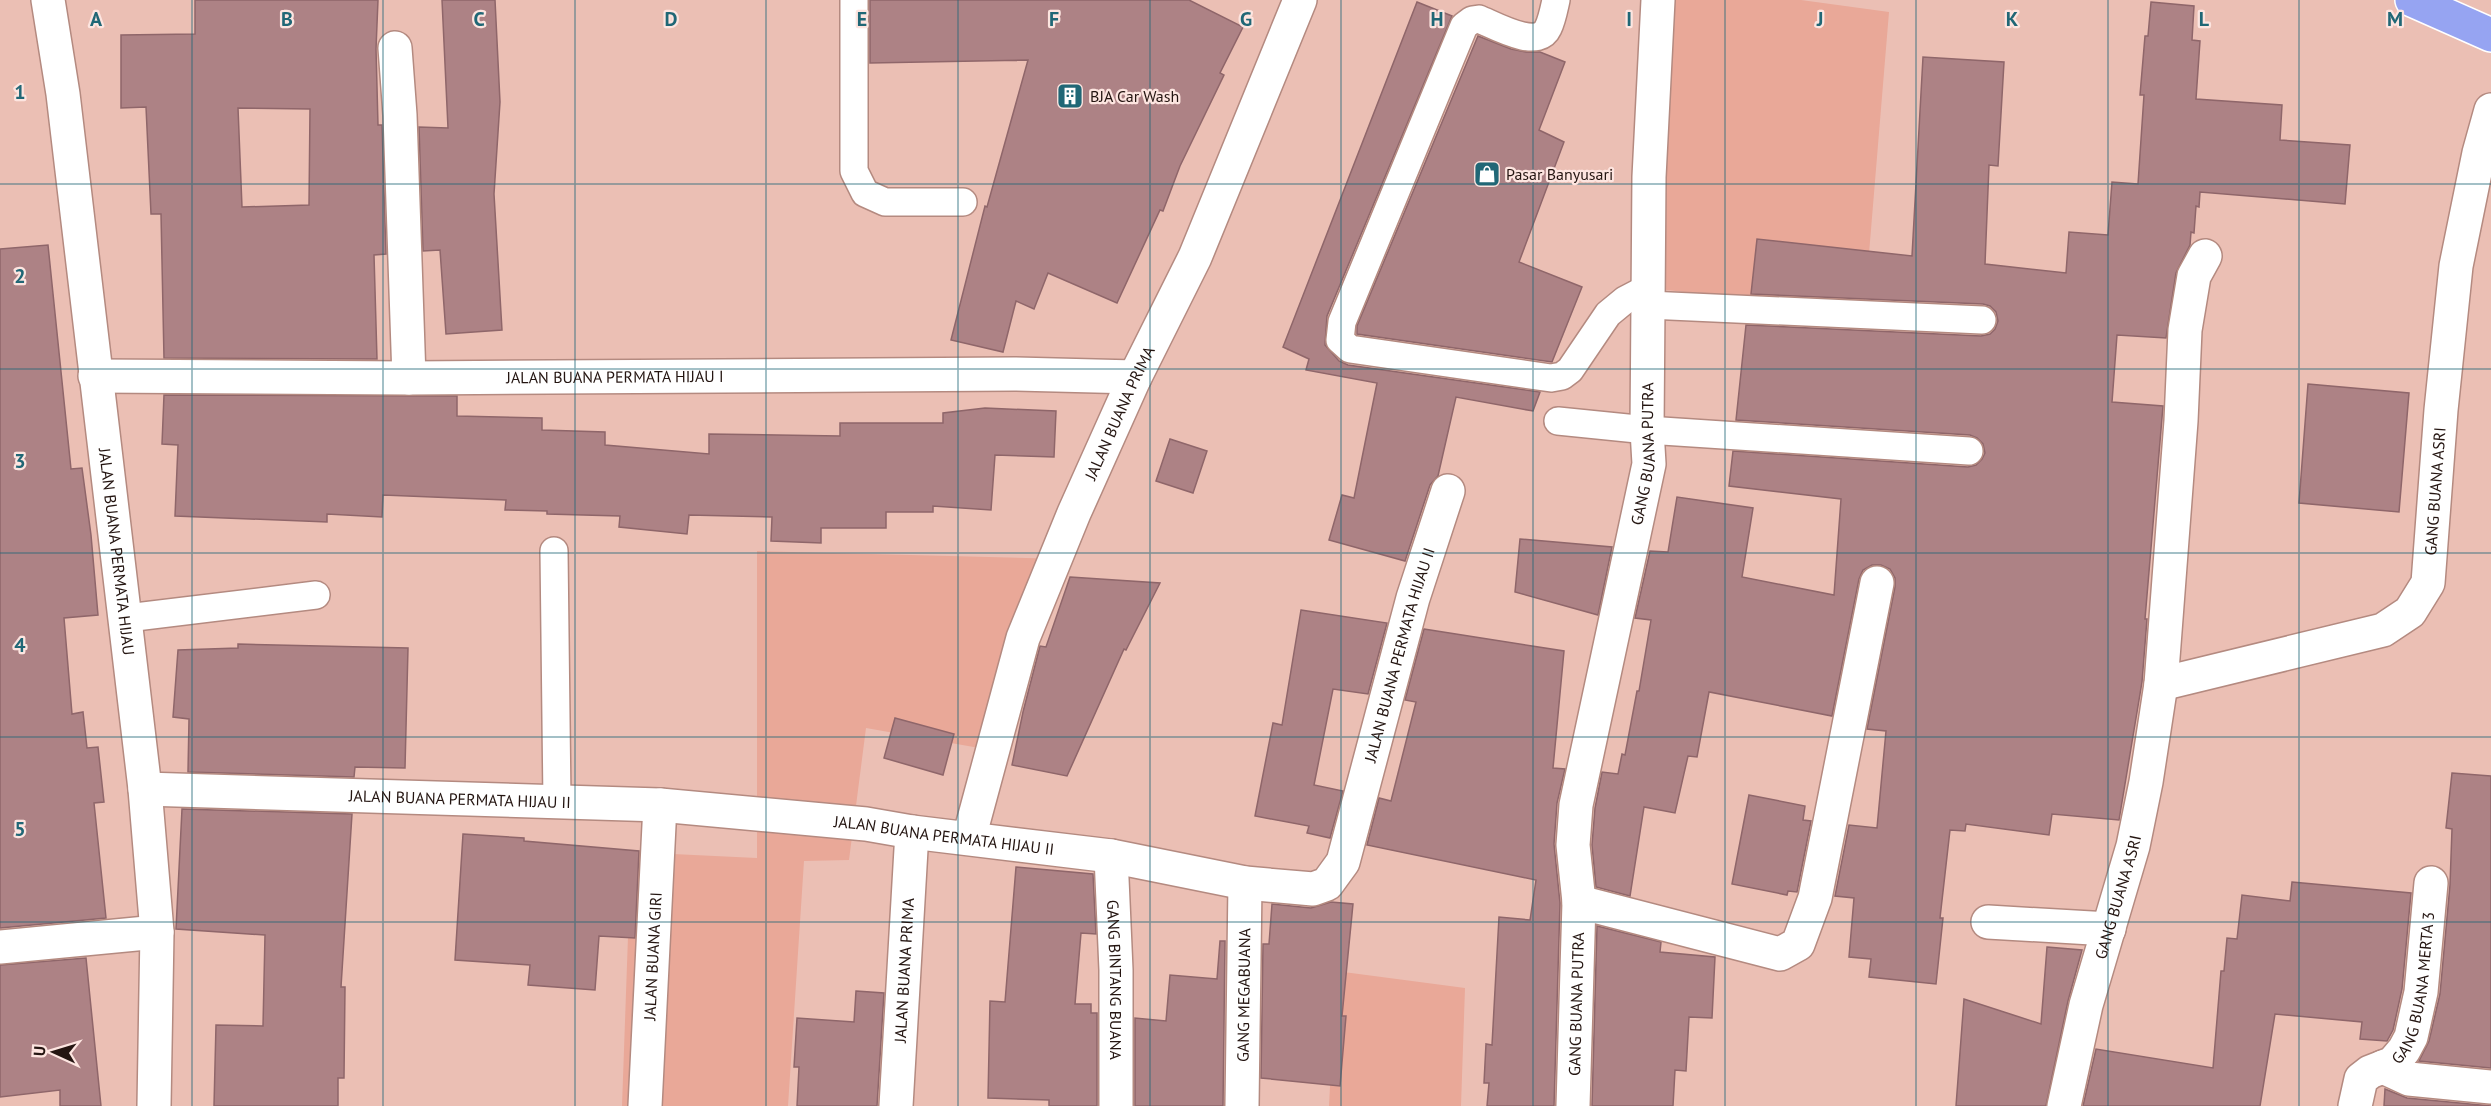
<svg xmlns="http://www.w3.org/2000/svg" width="2491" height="1106" font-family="'PT Sans',sans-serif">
	<rect width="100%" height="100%" fill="#ebbfb4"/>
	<g fill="#e9a898">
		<path d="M1659,0H1801L1889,12L1864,314L1635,286Z"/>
		<path d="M757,551L1066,559L985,749L866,728L849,860L804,861L788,1106H622L631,852L757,858Z"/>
		<path d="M1336,971L1465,988L1461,1106H1329Z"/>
	</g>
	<g fill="#ad8285" stroke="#8f666a" stroke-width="1.5" fill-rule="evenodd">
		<path d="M195,0H378L376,49L378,125H382L386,254L374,255L377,359L164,358L161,214H151L146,107L121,108V35L195,34ZM238,108L310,109L309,205L242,207Z"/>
		<path d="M442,0H495L500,102L494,194L502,330L446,334L440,250L423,251L419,127L448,128Z"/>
		<path d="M870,0H1189L1243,27L1220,73L1224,75L1180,166L1163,211L1160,210L1117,303L1048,273L1034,309L1016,301L1003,352L951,340L985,206L987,207L1028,60L870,63Z"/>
		<path d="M1417,2L1452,16L1327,316L1325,345L1339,361L1348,365L1540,392L1533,411L1456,397L1438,476L1430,485L1405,561L1329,540L1342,495L1354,498L1377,383L1306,370L1309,359L1283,347Z"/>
		<path d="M2151,2L2194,6L2192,40L2200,41L2196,99L2282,105L2280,140L2350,145L2345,204L2200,192L2199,207L2196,206L2194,233L2191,232L2190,245L2176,273L2166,338L2117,335L2112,402L2163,406L2145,619H2147L2142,682L2119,820L2052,814L2049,835L1966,824L1965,831L1950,830L1940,918H1943L1936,984L1869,977L1871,959L1849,957L1854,898L1835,896L1849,825L1877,828L1886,731L1867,729L1895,587V578L1890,569L1881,565H1872L1863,570L1859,579L1832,716L1709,692L1697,757L1688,756L1675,813L1644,807L1630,896L1596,887L1592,845L1595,808L1602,772L1618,774L1622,754L1625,755L1637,691H1639L1651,620L1635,618L1650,551L1668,552L1677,497L1753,508L1742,577L1834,595L1841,499L1729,486L1733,451L1968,467L1976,465L1982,459L1985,453L1983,444L1977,438L1970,435L1736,420L1746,325L1981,336L1990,334L1995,329L1998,321L1996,312L1990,306L1983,304L1751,294L1757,239L1912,256L1923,57L2004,62L1998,166L1989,165L1985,264L2066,273L2069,232L2108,235L2112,182L2138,184L2144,95H2140L2145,36H2148Z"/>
		<path d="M1478,36L1511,49L1526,52H1540L1565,62L1539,130L1564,142L1519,262L1582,287L1552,362L1357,334V326Z"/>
		<path d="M48,245L71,469L82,468L91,535L98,615L64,618L72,714L83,712L87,748L98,747L104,802L94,803L106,918L0,928V249Z"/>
		<path d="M2308,384L2409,393L2399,512L2299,503Z"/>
		<path d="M164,395L457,396V416L542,418V430L605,432V445L709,454V434L840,436V423H943V413L985,408L1056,411L1054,457L995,455L991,510L933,506V512H886V528H821V543L771,541L772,517L689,515L687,534L619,527L620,516L547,514V511L505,510L506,500L383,495L382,517L327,514V522L175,516L178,445L162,444Z"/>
		<path d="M1170,439L1207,451L1193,493L1156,481Z"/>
		<path d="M1520,539L1612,547L1598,615L1515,592Z"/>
		<path d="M1070,577L1160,583L1126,650L1124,649L1067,776L1012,765L1023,712L1040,646L1046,647Z"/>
		<path d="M1301,610L1387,623L1368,694L1333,689L1314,785L1343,791L1330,838L1307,833L1309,826L1255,816L1273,723L1282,725Z"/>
		<path d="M1424,629L1564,651L1553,768L1565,769L1557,803L1554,844L1560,903L1554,1106H1487L1489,1083H1484L1486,1044L1492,1045L1499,917L1530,920L1536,880L1367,845L1379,798L1391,801L1416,702L1405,700Z"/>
		<path d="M238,644L408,648L405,768L355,767L354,777L188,772L189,719L173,717L178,650L238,648Z"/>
		<path d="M895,718L954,734L943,775L884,758Z"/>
		<path d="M2452,773L2491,776V1068L2419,1061L2429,1041L2440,994L2450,885L2452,829L2446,828Z"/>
		<path d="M1749,795L1805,806L1803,820L1811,821L1797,892L1788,891L1787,895L1732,884Z"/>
		<path d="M182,809L352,814L341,987H345L344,1078H338V1106H214L216,1025L263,1026L265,935L176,929Z"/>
		<path d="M463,834L524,838V841L639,851L635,938L599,936L595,990L528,985L530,965L455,960Z"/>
		<path d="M1016,867L1093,874L1096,934L1081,933L1075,1004H1091V1013H1097V1106H1049V1100L988,1098L990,1001L1005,1002Z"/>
		<path d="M2292,882L2411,893L2402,989L2393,1030L2387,1041L2360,1039L2362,1022L2275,1014L2260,1106H2083L2096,1049L2213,1068L2221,971H2224L2227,938L2237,939L2242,895L2290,901Z"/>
		<path d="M1331,902L1353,904L1342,1016H1346L1340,1086L1261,1078L1263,944H1269L1272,904L1311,908Z"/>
		<path d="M1597,926L1661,942L1660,952L1715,957L1712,1018L1689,1017L1686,1071L1675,1070L1673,1106H1592Z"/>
		<path d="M1220,941H1225L1223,1106H1135V1018L1166,1021L1170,975L1217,979Z"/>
		<path d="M2047,947L2082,950L2068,1001L2046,1106H1956L1964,999L2041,1024Z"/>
		<path d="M86,958L101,1106H60V1090L0,1097V965Z"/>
		<path d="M856,991L884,993L877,1106H797L799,1067H794L797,1018L854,1022Z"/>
		<path d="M2385,1089L2407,1098L2491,1106H2384Z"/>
	</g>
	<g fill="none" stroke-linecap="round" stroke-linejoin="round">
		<defs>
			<g id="service">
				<path d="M854,0V171L865,193L885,202H963"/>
				<path d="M1556,0C1554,9 1552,20 1548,28C1538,50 1496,26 1479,19L1472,20L1464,26L1342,322L1340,340L1350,349L1551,378L1562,376L1570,370L1608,314L1625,300L1648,288"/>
				<path d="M1648,305L1982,320"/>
				<path d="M1558,421L1647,430L1969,451"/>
				<path d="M554,551L557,802"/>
				<path d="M127,618L316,595"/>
			</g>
			<g id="minor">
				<path id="s1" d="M48,0L63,94L145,789L157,932L154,1106"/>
				<path d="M395,48L400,115L409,378"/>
				<path id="s2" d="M95,376L409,378L1014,374L1135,377"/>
				<path id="s3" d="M2161,684L2383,630L2410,612L2428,583L2441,410L2456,266L2479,153L2491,110"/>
				<path id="s4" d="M145,789L660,805L866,824L912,832L1111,856L1245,883L1313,889L1327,884L1343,862L1413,598L1448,491"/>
				<path id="s5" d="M969,838L1023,638L1074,513L1135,377L1195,257L1300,0"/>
				<path id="s6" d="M1111,856L1116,970V1106"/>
				<path d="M1579,902L1780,954L1798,944L1815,898L1877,583"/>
				<path d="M1988,922L2109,929"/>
				<path d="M0,947L157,932"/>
				<path d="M2383,1067L2409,1079L2491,1087"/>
				<path id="s7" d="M645,1106L660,805"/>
				<path id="s8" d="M896,1106L912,832"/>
				<path id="s9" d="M1242,1106L1245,883"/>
				<path id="s10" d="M1573,1106L1579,902L1573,845L1576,805L1649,464L1647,430L1649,177L1658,0"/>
				<path id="s11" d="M2064,1106L2086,1005L2133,846L2146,782L2161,684L2181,421L2185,330L2194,276L2205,256"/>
				<path id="s12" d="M2355,1106L2361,1079L2370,1072L2393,1063L2404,1050L2411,1037L2421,992L2431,883"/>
			</g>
			<path id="trunk" d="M2412,0L2491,35"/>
		</defs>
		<use href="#service" stroke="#b48a80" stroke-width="30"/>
		<use href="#minor" stroke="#b48a80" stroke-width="36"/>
		<use href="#trunk" stroke="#fff" stroke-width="36"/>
		<use href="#service" stroke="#fff" stroke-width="27"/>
		<use href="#minor" stroke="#fff" stroke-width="33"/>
		<use href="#trunk" stroke="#96a4f2" stroke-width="33"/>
	</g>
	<path fill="none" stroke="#206776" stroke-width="1.5" stroke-opacity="0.55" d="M192,0V1106M383,0V1106M575,0V1106M766,0V1106M958,0V1106M1150,0V1106M1341,0V1106M1533,0V1106M1725,0V1106M1916,0V1106M2108,0V1106M2299,0V1106M0,184H2491M0,369H2491M0,553H2491M0,737H2491M0,922H2491"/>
	<defs>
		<symbol id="building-square" viewBox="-11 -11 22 22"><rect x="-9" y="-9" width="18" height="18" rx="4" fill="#206776" stroke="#fde5e0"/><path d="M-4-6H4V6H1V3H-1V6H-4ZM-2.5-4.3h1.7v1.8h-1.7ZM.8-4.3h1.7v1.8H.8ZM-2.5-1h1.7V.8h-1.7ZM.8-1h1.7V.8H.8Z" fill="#fff"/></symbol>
		<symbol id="shop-square" viewBox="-11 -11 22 22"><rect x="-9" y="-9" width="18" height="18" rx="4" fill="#206776" stroke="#fde5e0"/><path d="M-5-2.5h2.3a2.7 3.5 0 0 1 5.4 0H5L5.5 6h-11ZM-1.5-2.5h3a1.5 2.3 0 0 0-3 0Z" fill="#fff"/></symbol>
	</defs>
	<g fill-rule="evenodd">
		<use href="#building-square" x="1055" y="81" width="30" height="30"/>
		<use href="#shop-square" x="1472" y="159" width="30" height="30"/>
	</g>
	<g text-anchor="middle" stroke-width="4.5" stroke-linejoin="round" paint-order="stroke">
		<g font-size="16" fill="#241511" stroke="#fde5e0" text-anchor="start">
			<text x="1090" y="102">BJA Car Wash</text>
			<text x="1506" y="180">Pasar Banyusari</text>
		</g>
		<g font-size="16" fill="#241511" stroke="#fde5e0">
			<text dy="6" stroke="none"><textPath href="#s2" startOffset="520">JALAN BUANA PERMATA HIJAU I</textPath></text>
			<text dy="6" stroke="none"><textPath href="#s5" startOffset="452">JALAN BUANA PRIMA</textPath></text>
			<text dy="6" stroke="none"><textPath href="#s10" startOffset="660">GANG BUANA PUTRA</textPath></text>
			<text dy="6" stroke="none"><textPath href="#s3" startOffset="387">GANG BUANA ASRI</textPath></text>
			<text dy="6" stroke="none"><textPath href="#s1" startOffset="556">JALAN BUANA PERMATA HIJAU</textPath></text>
			<text dy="6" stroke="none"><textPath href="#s4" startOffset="1431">JALAN BUANA PERMATA HIJAU II</textPath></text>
			<text dy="6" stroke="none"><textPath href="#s4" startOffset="315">JALAN BUANA PERMATA HIJAU II</textPath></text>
			<text dy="6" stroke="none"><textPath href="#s4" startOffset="801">JALAN BUANA PERMATA HIJAU II</textPath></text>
			<text dy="6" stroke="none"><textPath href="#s11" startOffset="216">GANG BUANA ASRI</textPath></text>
			<text dy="6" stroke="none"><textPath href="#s7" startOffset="150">JALAN BUANA GIRI</textPath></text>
			<text dy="6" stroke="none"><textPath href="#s8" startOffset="136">JALAN BUANA PRIMA</textPath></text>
			<text dy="6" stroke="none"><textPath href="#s6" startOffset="124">GANG BINTANG BUANA</textPath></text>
			<text dy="6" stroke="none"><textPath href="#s12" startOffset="144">GANG BUANA MERTA 3</textPath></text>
			<text dy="6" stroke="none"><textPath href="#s9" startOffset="111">GANG MEGABUANA</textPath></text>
			<text dy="6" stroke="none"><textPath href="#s10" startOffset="102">GANG BUANA PUTRA</textPath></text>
		</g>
	</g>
	<g font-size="20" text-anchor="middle" font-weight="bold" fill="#206776" stroke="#fde5e0" stroke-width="4.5" stroke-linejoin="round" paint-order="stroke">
		<text x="96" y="26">A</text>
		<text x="287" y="26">B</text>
		<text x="479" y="26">C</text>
		<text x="671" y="26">D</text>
		<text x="862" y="26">E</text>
		<text x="1054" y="26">F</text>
		<text x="1246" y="26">G</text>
		<text x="1437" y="26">H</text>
		<text x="1629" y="26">I</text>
		<text x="1820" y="26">J</text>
		<text x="2012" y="26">K</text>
		<text x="2204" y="26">L</text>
		<text x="2395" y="26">M</text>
		<text x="20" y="99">1</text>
		<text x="20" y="283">2</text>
		<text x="20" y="468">3</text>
		<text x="20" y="652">4</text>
		<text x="20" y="836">5</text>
	</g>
	<g transform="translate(54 1052) rotate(274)" stroke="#fde5e0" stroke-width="4.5" paint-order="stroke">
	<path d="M0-4.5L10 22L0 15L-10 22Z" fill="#241511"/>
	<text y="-9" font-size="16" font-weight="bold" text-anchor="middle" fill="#241511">U</text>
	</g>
</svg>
